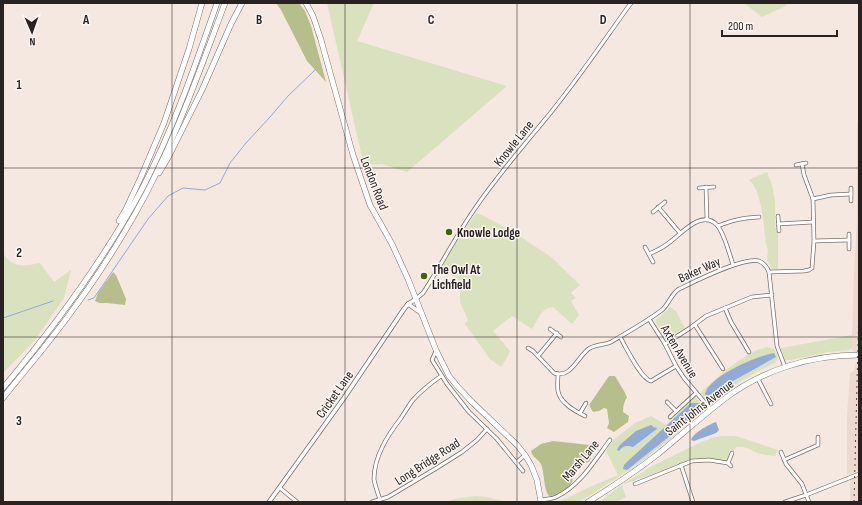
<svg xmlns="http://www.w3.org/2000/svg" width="862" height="505" font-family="'Sofia Sans Condensed',sans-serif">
	<rect width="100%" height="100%" fill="#f5e8e1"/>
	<g fill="#eed9cf">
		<path d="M859,3V113L858,9Z"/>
		<path d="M859,119V352H855L852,350V335L854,273L857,217V122Z"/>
		<path d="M856,361H859V470L847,475V415L850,373L854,371Z"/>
		<path d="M859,476V502H850V480Z"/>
	</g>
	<g fill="#dae1be">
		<path d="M327,3H374L357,41L507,86L407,172L382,164L364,166Z"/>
		<path d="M744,3H787L786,6L762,17Z"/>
		<path d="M767,172L772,185L775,201V226L778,234V269H772L767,260L768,250L766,244C764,228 762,190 749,180Z"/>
		<path d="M478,213L512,231L551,257L580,285L571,293L576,298L571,301L579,315L572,324L553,307C541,308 538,320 532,329L512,316L493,331L510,351L509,354L501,367L490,359L465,324L468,320L460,302V289L465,285L440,266L474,216Z"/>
		<path d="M3,253C13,269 24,266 40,263L54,282L71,270L64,298L35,340L3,373Z"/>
		<path d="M670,307L676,311L685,328L668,338L665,339L656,323V319L661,316Z"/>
		<path d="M852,335V348L849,350L828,352L791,360H785L781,348Z"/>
		<path d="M767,347L774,349C777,354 780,359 775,363C757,372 739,381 723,393C718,397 714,402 707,401L700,393C719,377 742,353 767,347Z"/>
		<path d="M695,397C699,401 704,405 702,411L674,436L637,465L592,494L579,502H558L592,486L618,475L606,451L613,440L635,423L651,416L666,425Z"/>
		<path d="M723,436H736L778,450L775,456C770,455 765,455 761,454C752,452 747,445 736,447L734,451L730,450L727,460H725L708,458L693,459L622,485L626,497L616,502H600L620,486L652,466L699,443L711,438Z"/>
		<path d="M475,496L486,497L508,502H445L455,499Z"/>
	</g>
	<g fill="#b6bf8c">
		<path d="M276,3H299L305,11L311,26L326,82L307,61L281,10Z"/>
		<path d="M113,272L116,275L126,299L125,305L107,303H99L95,301L98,293Z"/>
		<path d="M609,376H615L624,391L627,397C624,402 623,406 623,412L629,416L628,422L614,432L607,428L609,423L607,409L604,408L599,411L593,412L589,405Z"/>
		<path d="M553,441L590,445L591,446L590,450L591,458L589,462C583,462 580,470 575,473C573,477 573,482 570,485C567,491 556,496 549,496C543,489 545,473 541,464C538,459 532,457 531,451L541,444Z"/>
	</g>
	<g fill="#92aad6">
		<path d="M774,353L776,357L724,386L713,395L708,398L705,395C707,377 757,356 774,353Z"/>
		<path d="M691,403H698L702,407L700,411L675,432L627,470L623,469L624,465L628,461Z"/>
		<path d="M716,422L719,430L716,433L694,441L691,440C693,433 708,425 716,422Z"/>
		<path d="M651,425L655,428L656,427L657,429L650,434L633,447C626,445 623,446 619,451L617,450L619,446L622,443L636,431Z"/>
	</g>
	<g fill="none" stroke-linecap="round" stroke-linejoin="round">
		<g stroke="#92aad6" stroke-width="1">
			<path d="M88,300L94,298L148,219L168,196L183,188L205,190L220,183L230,163L246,143L270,117L288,96L315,70"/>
			<path d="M3,318L53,301"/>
		</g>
		<defs>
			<g id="minor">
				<path d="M796,165L806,163"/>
				<path d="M706,187L707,220"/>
				<path d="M699,188L714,187"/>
				<path d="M813,199L831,195L851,194"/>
				<path d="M851,201V188"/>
				<path d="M658,207L680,233"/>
				<path d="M653,212L665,202"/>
				<path d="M778,216L779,231"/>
				<path d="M778,224L813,222"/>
				<path d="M718,226C733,220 742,218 759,217"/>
				<path d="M849,234V249"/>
				<path d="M814,241L849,240"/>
				<path d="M645,247L653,262"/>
				<path d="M649,254C656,251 664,247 670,242C682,233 702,209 717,225C724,233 730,255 733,265"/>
				<path d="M769,272L804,271L809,270L812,268L814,241L813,199L804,175L802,164"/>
				<path d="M416,299L423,293C441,266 455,237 474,210C495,179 519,151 543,122C575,84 602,43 631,3"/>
				<path d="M725,308L731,322L749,352"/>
				<path d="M649,319L665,344L676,366L684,378L711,410"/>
				<path d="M695,325L723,369"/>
				<path d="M550,329L561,337"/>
				<path d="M620,337C626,347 641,379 651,381L676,366"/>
				<path d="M665,344L690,328L706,316L747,299L752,297L772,295"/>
				<path d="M528,348L533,351L554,373C572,379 578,355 590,348C597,344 605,345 611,342C628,332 646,322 662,310C669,304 671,294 679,289C696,281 743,257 759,261C764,263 767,267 769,272L777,346L785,367"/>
				<path d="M436,351L432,360L447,384L469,412L497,439L523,471"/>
				<path d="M538,356L557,333"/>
				<path d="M558,374C558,380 557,385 558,391C560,403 575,411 585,416"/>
				<path d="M758,379L771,404"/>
				<path d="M667,402L676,411"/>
				<path d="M580,413L586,403"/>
				<path d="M670,417L696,393"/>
				<path d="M781,452L786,464L802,484L809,502"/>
				<path d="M784,460L818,445V437"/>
				<path d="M517,462L525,455"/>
				<path d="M728,463L732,453"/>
				<path d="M681,465L693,502"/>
				<path d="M635,484L692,461L709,460L728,463L731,466"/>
				<path d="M280,488L297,502"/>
				<path d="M380,500C378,493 375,486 374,479C374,456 388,435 401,418C405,412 409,405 413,400C421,391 431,383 441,376"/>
				<path d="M541,500C546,499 552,499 556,497C580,486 595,460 610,440"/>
				<path d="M372,502L388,497L435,469L462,452L477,440L487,429"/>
				<path d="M785,502L806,495L859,474"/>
			</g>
			<g id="tertiary">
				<path d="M408,304L421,313"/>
				<path d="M269,502L344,398L404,309L408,304L416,299"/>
			</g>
			<g id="trunk">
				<path d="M306,3L313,16L321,40L353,155L370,205L392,244L408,279L436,350L449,376L457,386L472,402L517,445L525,455L531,465L537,480L541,502"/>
				<path d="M159,173L169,156L202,90L231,24L242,3"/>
				<path d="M119,221L126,209L141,177L164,123L189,49L202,3"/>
				<path d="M3,388C55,326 104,260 142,189C173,130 195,66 217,3"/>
				<path d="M3,398C25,370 48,344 69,315C93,283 115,249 135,214C173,147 198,75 225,3"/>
				<path d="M588,502C612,487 636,471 658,454C680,436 701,417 723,400C762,370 810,355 859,355"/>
			</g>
		</defs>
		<use href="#minor" stroke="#7a6f69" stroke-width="4.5"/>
		<use href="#tertiary" stroke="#7a6f69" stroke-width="5"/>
		<use href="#trunk" stroke="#7a6f69" stroke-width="6"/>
		<use href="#minor" stroke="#fff" stroke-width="3"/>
		<use href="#tertiary" stroke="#fff" stroke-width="3.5"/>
		<use href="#trunk" stroke="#fff" stroke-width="5"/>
		<path stroke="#4c4542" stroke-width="1" stroke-dasharray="2 4" stroke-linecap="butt" d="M854,502L859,305"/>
	</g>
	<path fill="none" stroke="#282321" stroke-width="1" stroke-opacity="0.55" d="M172,3V502M345,3V502M517,3V502M690,3V502M3,168H859M3,337H859"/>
	<g fill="#446113" stroke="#fef6f2" stroke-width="1.5">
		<circle cx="449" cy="232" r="4"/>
		<circle cx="424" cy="276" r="4"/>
	</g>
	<g text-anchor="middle" stroke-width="3" stroke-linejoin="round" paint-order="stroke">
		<g font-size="13" fill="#282321" stroke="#fef6f2">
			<text transform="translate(513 143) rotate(-51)" y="5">Knowle Lane</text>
			<text transform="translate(375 183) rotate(69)" y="5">London Road</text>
			<text transform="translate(699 269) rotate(-24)" y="5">Baker Way</text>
			<text transform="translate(680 351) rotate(59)" y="5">Axten Avenue</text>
			<text transform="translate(334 394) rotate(-55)" y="5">Cricket Lane</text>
			<text transform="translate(699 407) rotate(-38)" y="5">Saint Johns Avenue</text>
			<text transform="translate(580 460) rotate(-50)" y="5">Marsh Lane</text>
			<text transform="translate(427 461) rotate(-33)" y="5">Long Bridge Road</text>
		</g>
		<g font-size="13" font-weight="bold" fill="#282321" stroke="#fef6f2" text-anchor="start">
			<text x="457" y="237">Knowle Lodge</text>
			<text x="432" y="274">The Owl At<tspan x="432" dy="15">Lichfield</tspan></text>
		</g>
	</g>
	<g font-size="13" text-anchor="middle" font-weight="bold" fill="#282321" stroke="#fef6f2" stroke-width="3" stroke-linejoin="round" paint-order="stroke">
		<text x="86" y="24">A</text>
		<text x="259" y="24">B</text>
		<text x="431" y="24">C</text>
		<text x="603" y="24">D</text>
		<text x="19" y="89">1</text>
		<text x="19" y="257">2</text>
		<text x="19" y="425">3</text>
	</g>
	<rect width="862" height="505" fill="none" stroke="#282321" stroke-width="8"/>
	<g transform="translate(32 32) rotate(178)" stroke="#fef6f2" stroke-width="3" paint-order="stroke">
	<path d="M0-3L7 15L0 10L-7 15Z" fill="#282321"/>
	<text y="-6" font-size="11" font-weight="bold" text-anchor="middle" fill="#282321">N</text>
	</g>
	<path d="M722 30v6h115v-6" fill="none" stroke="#282321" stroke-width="2"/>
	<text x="728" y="30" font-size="12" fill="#282321" stroke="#fef6f2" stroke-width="3" paint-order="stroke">200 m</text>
</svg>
